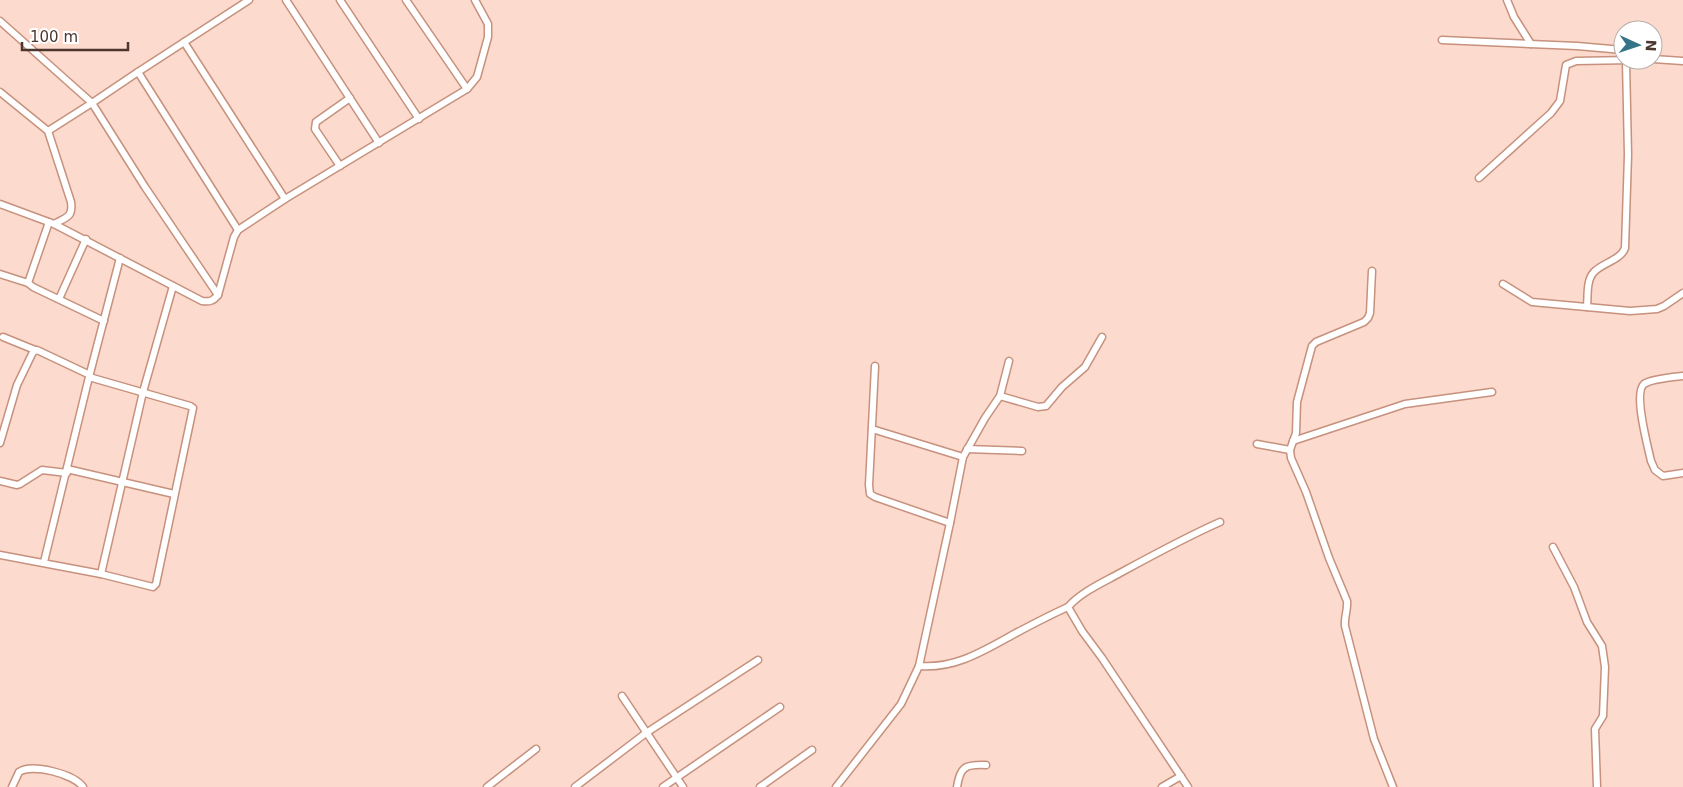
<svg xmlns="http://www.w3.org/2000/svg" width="1683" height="787" font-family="'DejaVu Sans',sans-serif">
	<rect width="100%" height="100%" fill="#fcdacd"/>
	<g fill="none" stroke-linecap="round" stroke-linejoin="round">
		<defs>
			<g id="street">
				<path d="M286,0L379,143"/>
				<path d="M340,0L419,119"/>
				<path d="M406,0L467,89"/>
				<path d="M1507,0L1514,17L1531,44"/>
				<path d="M0,21L92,103L48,131"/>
				<path d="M1442,40L1577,46L1623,50"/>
				<path d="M184,42L285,199"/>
				<path d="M1653,59L1683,61"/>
				<path d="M138,72L249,0"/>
				<path d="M0,92L48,131L71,202C73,217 67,217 54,224"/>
				<path d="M340,166L315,129L316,122L350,98"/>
				<path d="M1479,178L1551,113L1560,101L1566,65L1576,61L1632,60"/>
				<path d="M0,204L54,224L202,301C210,302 213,301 218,295L234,237L238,230L285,199L467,89L477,77L488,37V24L475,0"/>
				<path d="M49,222L28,283L33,287L104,321"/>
				<path d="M1372,271L1370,313L1368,318L1364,322L1316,342L1312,346L1297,402L1296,433L1290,450L1291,458L1306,492L1329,558L1347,601C1348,610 1344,617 1345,626L1374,739L1393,787"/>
				<path d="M0,274L28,283"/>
				<path d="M1503,284L1532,302L1630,311L1657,309L1664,306L1683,293"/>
				<path d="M218,295L145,187L92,103L138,72L238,230"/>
				<path d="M59,299L86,239"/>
				<path d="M1587,307C1588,297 1586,280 1594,272C1602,263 1621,260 1625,248L1628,155L1626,61"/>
				<path d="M3,337L35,350"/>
				<path d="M875,366L869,485L870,494L875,497L950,523"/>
				<path d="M1683,376C1674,377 1651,379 1644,384C1633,393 1648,447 1651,461L1655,470L1663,476L1683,473"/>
				<path d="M89,377L120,258"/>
				<path d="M1000,396L1038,407L1046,406L1062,387L1085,367L1102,337"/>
				<path d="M872,429L963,457"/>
				<path d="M1293,441L1405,404L1492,392"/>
				<path d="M0,443L17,385L33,352L37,350L90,375"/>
				<path d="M1257,444L1290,450"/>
				<path d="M967,449L1022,451"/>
				<path d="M67,469L174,494"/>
				<path d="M0,481L17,485L20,484L42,470L67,473"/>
				<path d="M1553,547L1574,587L1587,622L1602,646L1605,667L1603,716L1595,729L1597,787"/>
				<path d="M0,555L101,574L153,587L156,584L193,408L190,406L89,377L44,562"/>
				<path d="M101,574L143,392L173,286"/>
				<path d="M919,666C956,669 985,650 1016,633C1033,624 1050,615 1068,607"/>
				<path d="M622,696L683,787"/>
				<path d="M12,787L19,772C32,763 74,774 83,787"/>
				<path d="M487,787L536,749"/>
				<path d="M575,787L646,733L758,660"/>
				<path d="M663,787L780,707"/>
				<path d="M760,787L812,750"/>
				<path d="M836,787L901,704L919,666L950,523L963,457L985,418L1000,396L1009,361"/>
				<path d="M957,787C960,767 965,764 986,765"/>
				<path d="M1162,787L1181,776"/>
				<path d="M1188,787L1102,658L1082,631L1068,607C1081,592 1102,583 1120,573C1153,555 1186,537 1220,522"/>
			</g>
		</defs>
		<use href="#street" stroke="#c6917d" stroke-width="9"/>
		<use href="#street" stroke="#fff" stroke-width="6"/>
	</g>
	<g transform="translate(1638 45) rotate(93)"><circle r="24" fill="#ffffff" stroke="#b8afab"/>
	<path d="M0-4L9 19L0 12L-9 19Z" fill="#357488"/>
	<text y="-8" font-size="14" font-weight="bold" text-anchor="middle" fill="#4d362e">N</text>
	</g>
	<path d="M22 42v8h106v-8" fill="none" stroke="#4d362e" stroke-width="2.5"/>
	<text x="30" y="42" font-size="15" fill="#4d362e" stroke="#ffffff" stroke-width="4" paint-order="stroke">100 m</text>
</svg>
